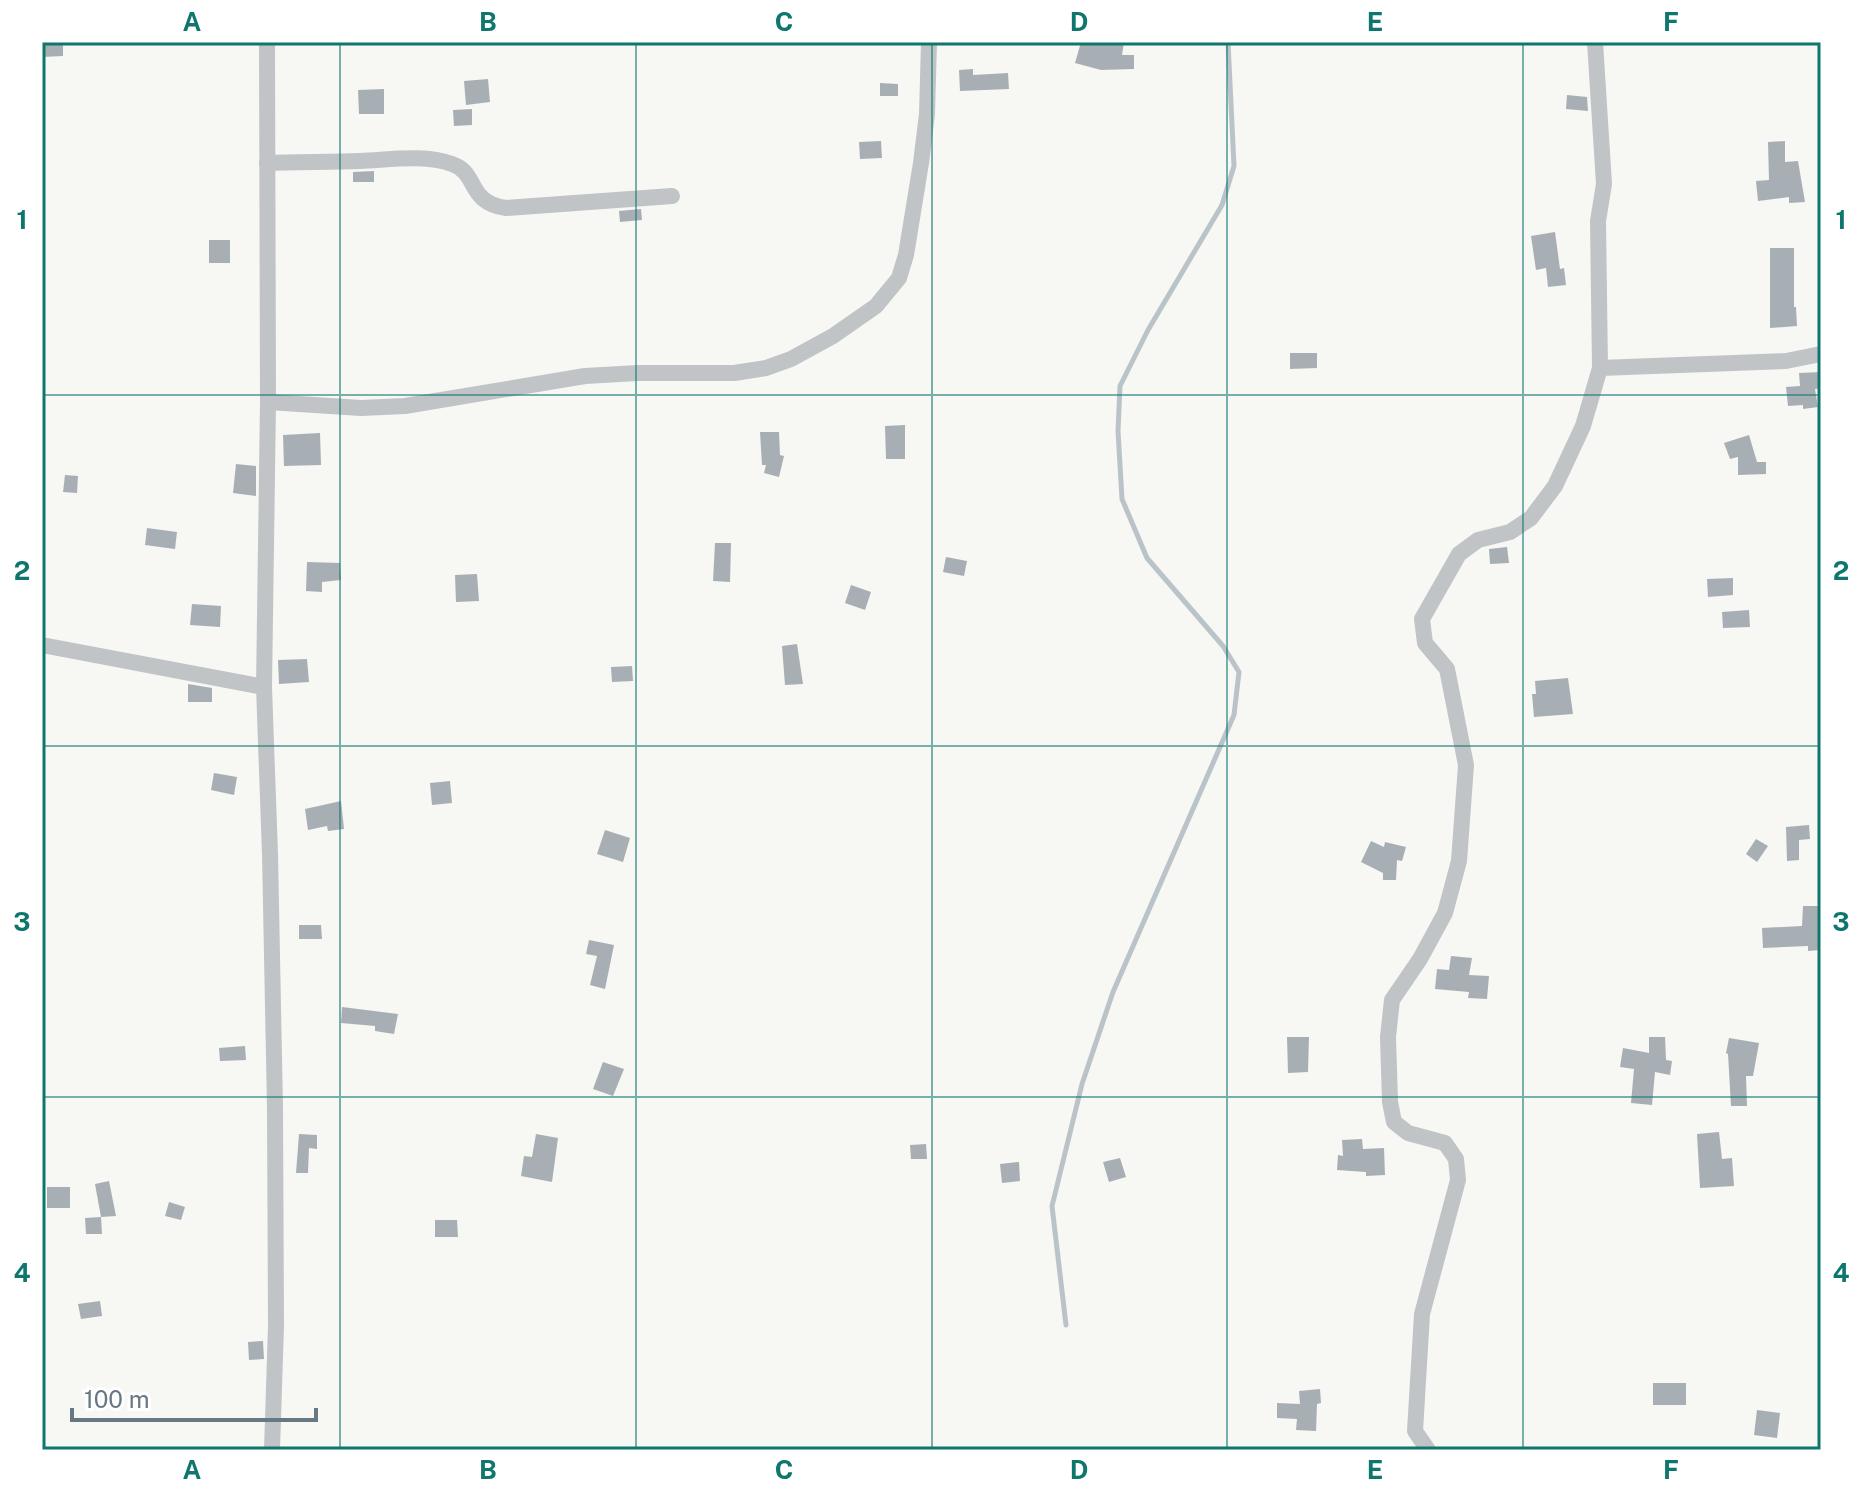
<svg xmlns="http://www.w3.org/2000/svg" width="1863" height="1492" font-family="'Public Sans',sans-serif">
	<rect width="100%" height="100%" fill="#f7f7f4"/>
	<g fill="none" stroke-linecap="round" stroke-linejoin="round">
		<path stroke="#bac4c8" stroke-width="5" d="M1066,1325L1052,1206L1082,1084L1113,992L1234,715L1239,672L1223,646L1147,558L1122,499L1118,431L1120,386L1148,330L1222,205L1234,166L1228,42"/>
	</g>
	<g fill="#a8afb4">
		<path d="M42,42H63V56L42,57Z"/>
		<path d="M1081,42H1124L1122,55H1134V69L1101,70L1075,63Z"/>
		<path d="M973,69V75L1008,73L1009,89L960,91L959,70Z"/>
		<path d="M488,79L490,102L466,105L464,81Z"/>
		<path d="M880,83L898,84V96H880Z"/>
		<path d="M384,89V114H359L358,90Z"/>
		<path d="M1567,95L1587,97L1588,111L1566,109Z"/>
		<path d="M472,109V125L454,126L453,110Z"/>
		<path d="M881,141L882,158L860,159L859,142Z"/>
		<path d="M1785,141V162L1798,161L1805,202L1789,203V197L1758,201L1756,181L1769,180L1768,142Z"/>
		<path d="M374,171V182H353V172Z"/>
		<path d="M641,209L642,220L620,222L619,211Z"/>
		<path d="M1555,232L1560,269L1564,268L1566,285L1548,287L1546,268L1536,270L1531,236Z"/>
		<rect x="209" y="240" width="21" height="23"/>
		<path d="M1770,248H1794V307H1796L1797,326L1770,328Z"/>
		<path d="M1290,353H1317V368L1290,369Z"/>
		<path d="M1821,372V388L1815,389L1818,407L1803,409V405L1788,406L1786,387L1800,386L1799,373Z"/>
		<path d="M905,425V459H886L885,426Z"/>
		<path d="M760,432H779L780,455L784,456L779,477L764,473L766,465H762Z"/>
		<path d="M320,433L321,465L284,466L283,435Z"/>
		<path d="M1749,435L1757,462H1766V474L1738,475V457L1730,459L1724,443Z"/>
		<path d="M236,464L256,466V496L233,493Z"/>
		<path d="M65,475L78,476L77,493L63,492Z"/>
		<path d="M147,528L177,532L175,549L145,545Z"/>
		<path d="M715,543H731L730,582L713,581Z"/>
		<path d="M1507,547L1509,563L1490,564L1489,549Z"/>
		<path d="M946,557L967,561L964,576L943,572Z"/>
		<path d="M307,562L340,563L341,580L322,582V592L306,591Z"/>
		<path d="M477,574L479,601L456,602L455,575Z"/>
		<path d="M1733,578V595L1708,597L1707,579Z"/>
		<path d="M851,585L871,592L865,610L845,603Z"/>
		<path d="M192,604L221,606L220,627L190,625Z"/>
		<path d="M1749,610L1750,627L1723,628L1722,612Z"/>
		<path d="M797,644L803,684L785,685L782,646Z"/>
		<path d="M307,659L309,682L279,684L278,660Z"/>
		<path d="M632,666L633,681L612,682L611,667Z"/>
		<path d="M1568,678L1573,714L1534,717L1532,694H1536L1535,681Z"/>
		<path d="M188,684L212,688V702H188Z"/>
		<path d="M214,773L237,777L234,795L211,790Z"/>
		<path d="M450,781L452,803L432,805L430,783Z"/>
		<path d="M341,801L344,829L328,831L327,826L308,830L305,809Z"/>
		<path d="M1809,825L1810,839L1799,840V860L1787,861L1786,827Z"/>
		<path d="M605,830L630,838L623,862L597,854Z"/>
		<path d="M1756,839L1768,846L1757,862L1746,854Z"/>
		<path d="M1371,841L1384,847L1385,842L1406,847L1402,861L1397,860L1396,880H1383V873L1361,862Z"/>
		<path d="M1803,906H1821V950L1808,951V946L1763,948L1762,928L1802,926Z"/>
		<path d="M299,925H321L322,939H299Z"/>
		<path d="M589,940L614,945L605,989L590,985L597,956L586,954Z"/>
		<path d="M1451,956L1472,958L1469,975L1489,976L1487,999L1468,998L1469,992L1435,989L1437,969L1449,970Z"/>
		<path d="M342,1007L398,1014L394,1034L375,1031V1026L341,1023Z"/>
		<path d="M1287,1037H1309L1308,1072L1288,1073Z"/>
		<path d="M1649,1037H1665L1666,1060L1672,1061L1670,1075L1655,1072L1652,1105L1631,1103L1634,1069L1620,1067L1623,1048L1649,1053Z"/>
		<path d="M1729,1038L1759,1043L1753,1076H1746L1747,1106H1731L1728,1054L1726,1053Z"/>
		<path d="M245,1046L246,1060L220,1061L219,1048Z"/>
		<path d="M603,1062L624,1069L613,1096L593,1089Z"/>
		<path d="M1719,1132L1722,1159L1732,1158L1734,1186L1700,1188L1697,1134Z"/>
		<path d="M299,1134L317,1135V1149L309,1148L308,1173H296Z"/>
		<path d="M536,1134L558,1138L552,1182L521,1176L524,1156L532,1157Z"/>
		<path d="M1362,1139L1363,1149L1384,1148L1385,1175L1366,1176V1172L1337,1170L1338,1155L1343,1156L1342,1140Z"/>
		<path d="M926,1144L927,1159H911L910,1145Z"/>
		<path d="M1120,1158L1126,1177L1109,1182L1103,1162Z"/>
		<path d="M1019,1162L1020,1181L1002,1183L1000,1164Z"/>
		<path d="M109,1181L116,1216L101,1217L95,1184Z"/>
		<rect x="47" y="1187" width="23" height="21"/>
		<path d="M169,1202L185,1207L181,1220L165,1216Z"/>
		<path d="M101,1217L102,1234H86L85,1218Z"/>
		<path d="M435,1220H457L458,1237H435Z"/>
		<path d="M100,1301L102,1316L81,1319L78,1304Z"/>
		<path d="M263,1341L264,1359L249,1360L248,1342Z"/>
		<rect x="1653" y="1383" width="33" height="22"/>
		<path d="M1320,1389L1321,1403L1317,1404L1316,1431L1296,1430L1297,1419L1277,1418V1403L1300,1404L1299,1391Z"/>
		<path d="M1757,1410L1780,1413L1777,1438L1754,1435Z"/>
	</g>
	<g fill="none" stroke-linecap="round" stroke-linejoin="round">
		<g stroke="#c0c4c7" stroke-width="16">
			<path d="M267,42L268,402L264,687L270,854L275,1108L276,1325L272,1450"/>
			<path d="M267,163C298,162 329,162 360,161C389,160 424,154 452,164C479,173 466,202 506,208L672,196"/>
			<path d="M1600,368L1786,361L1821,354"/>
			<path d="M268,402L361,408L405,406L585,376L638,373H734L766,368L791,359L833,336L876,306L899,278L906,255L921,163L927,114L929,42"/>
			<path d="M42,645L264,687"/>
			<path d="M1428,1450L1415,1431L1422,1314L1458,1180L1456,1159L1445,1143L1408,1133L1394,1122L1390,1102L1388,1037L1392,1000L1420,959L1445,913L1459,861L1466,765L1447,669L1425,643L1422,619L1459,554L1478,540L1510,532L1531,518L1555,486L1583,426L1600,368L1598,221L1604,184L1595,42"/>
		</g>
	</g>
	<path fill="none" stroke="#0f766e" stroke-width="2" stroke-opacity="0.55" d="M340,42V1450M636,42V1450M932,42V1450M1227,42V1450M1523,42V1450M42,395H1821M42,746H1821M42,1097H1821"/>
	<rect width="1863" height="1492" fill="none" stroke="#ffffff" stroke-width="88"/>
	<path d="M72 1408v12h244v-12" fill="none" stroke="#687882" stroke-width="4"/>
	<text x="84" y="1408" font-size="24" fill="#687882" stroke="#ffffff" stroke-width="6" paint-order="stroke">100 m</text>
	<rect x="44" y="44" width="1775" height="1404" fill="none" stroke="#0f766e" stroke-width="3"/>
	<g font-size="26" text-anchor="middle" font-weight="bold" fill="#0f766e">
		<text x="192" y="31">A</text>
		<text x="488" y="31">B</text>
		<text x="784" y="31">C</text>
		<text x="1079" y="31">D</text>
		<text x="1375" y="31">E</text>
		<text x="1671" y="31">F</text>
		<text x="22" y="229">1</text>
		<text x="1841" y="229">1</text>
		<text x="22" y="580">2</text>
		<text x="1841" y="580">2</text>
		<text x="22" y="931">3</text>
		<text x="1841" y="931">3</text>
		<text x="22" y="1282">4</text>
		<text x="1841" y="1282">4</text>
		<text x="192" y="1479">A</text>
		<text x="488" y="1479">B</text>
		<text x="784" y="1479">C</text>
		<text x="1079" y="1479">D</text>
		<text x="1375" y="1479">E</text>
		<text x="1671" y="1479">F</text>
	</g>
</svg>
